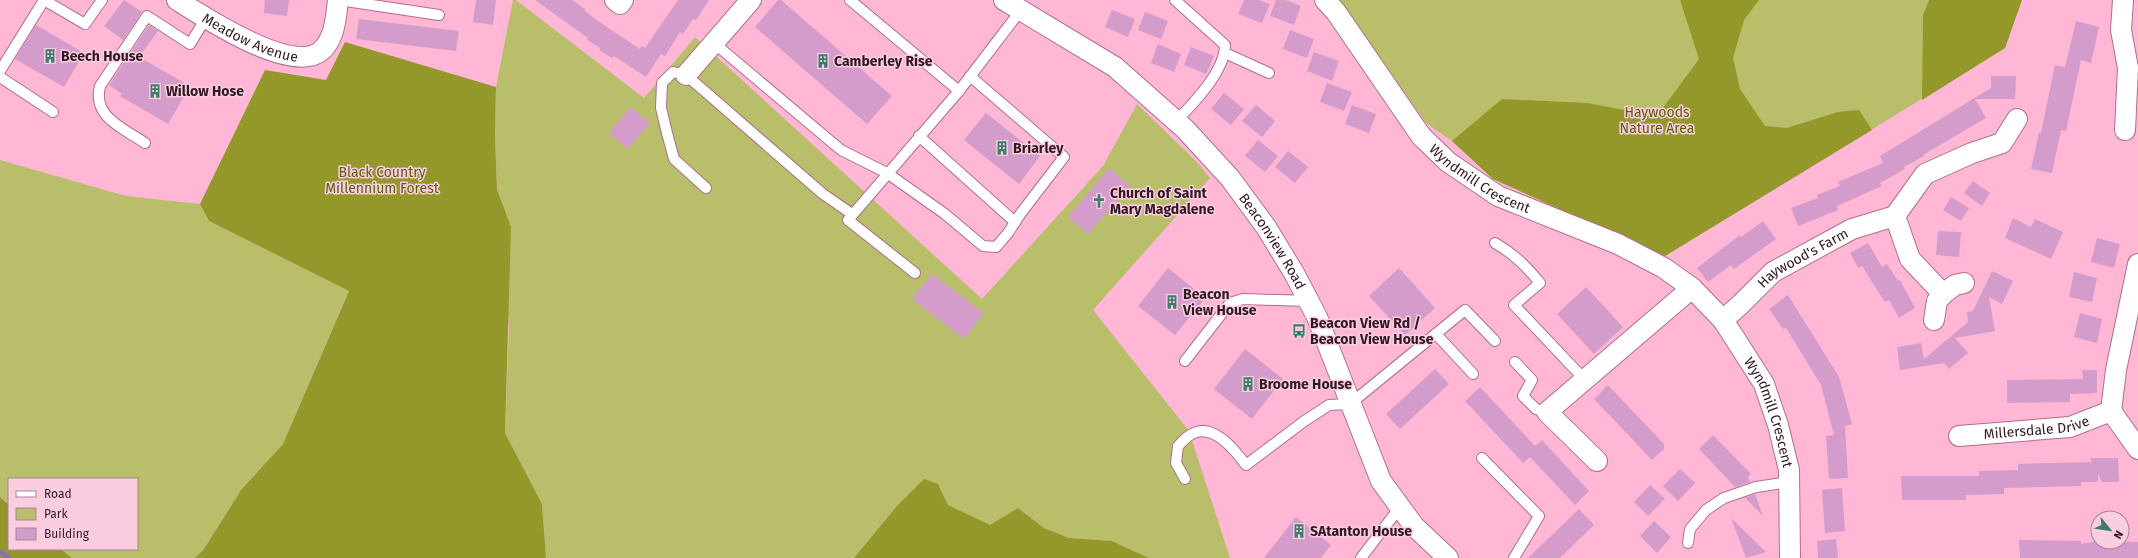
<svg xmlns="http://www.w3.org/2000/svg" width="2138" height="558" font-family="'Fira Sans',sans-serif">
	<rect width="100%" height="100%" fill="#ffb7d5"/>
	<g fill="#b8be69">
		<path d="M513,0H516L644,98L695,37L982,299L1103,166L1137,104L1198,163L1210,178L1093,310L1189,431L1230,558H1149L1112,541L1069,538L1044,528L1018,508L990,526L948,505L938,484L896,507L854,558H546L542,504L505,433L509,325L497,190L495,135L496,87Z"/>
		<path d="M1340,0H2022L2005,48L1665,256L1493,179L1452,141L1426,123Z"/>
		<path d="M0,160L126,196L200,204L209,221L349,291L283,444L241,490L204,549L195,558H72L61,549H137V479H9V505L0,497Z"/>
	</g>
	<g fill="#94982b">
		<path d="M1680,0H1759L1744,20L1733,58L1740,89L1765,126L1787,128L1838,112L1859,110L1872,130L1665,256L1493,179L1452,141L1502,99L1587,103L1657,116L1699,59Z"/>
		<path d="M1929,0H2022L2005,48L1922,100L1923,15Z"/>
		<path d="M345,42L496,87L495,135L497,190L511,227L505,433L542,504L546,558H195L204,549L241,490L283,444L349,291L209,221L200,204L265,70L326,80Z"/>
		<path d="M924,479L938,484L948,505L990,525L1018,508L1044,528L1069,538L1112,541L1149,558H854L896,507Z"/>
		<path d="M0,497L9,505V549H61L72,558H0Z"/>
	</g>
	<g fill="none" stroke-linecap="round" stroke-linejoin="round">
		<path stroke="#8672b5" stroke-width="5" d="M0,552L9,558"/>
	</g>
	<g fill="#d49ccb">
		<path d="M124,0L142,12L123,40L104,26Z"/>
		<path d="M265,0H289L287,16L264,13Z"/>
		<path d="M476,0H496L493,25L473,22Z"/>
		<path d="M535,0H572L586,10L585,11L598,21L640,49L642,46L645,48L678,0H709L696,20L693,19L683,34L680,32L665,56L661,54L646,77L614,56L612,58L599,50L600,48L587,40L588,38Z"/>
		<path d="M778,0H781L892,96L867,124L755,27Z"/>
		<path d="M1244,0H1258L1270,4L1262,23L1238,14Z"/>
		<path d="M1276,0H1286L1301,6L1294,25L1270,16Z"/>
		<path d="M1112,10L1135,19L1128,37L1105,27Z"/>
		<path d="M1145,12L1168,21L1161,39L1138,30Z"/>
		<path d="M359,19L459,31L456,51L356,39Z"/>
		<path d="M2076,21L2099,27L2091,63L2081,60L2066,131L2061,130L2052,173L2031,169L2039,132L2041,133L2055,65L2065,67Z"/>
		<path d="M36,25L84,53L64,87L15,59Z"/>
		<path d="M149,25L158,31L139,57L190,86L168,124L120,96L122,94L109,85Z"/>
		<path d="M1290,30L1314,39L1307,58L1283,49Z"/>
		<path d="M1158,44L1181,54L1174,72L1151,63Z"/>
		<path d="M1191,47L1214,56L1206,74L1184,65Z"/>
		<path d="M1314,52L1339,61L1332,81L1307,71Z"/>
		<path d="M1991,76H2016L2015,99H1975L1986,118L1923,155L1924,156L1904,167L1905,169L1880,183L1882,186L1837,206L1838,210L1798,226L1791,208L1818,198L1817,195L1840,186L1838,182L1883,163L1880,156L1991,88Z"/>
		<path d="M1327,83L1352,92L1344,111L1320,102Z"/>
		<path d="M1224,93L1244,109L1231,125L1211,109Z"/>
		<path d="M1256,105L1275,121L1262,137L1242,121Z"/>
		<path d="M1352,105L1376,114L1369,133L1345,124Z"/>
		<path d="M631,107L650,123L628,149L609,133Z"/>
		<path d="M986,113L1040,156L1019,184L964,140Z"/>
		<path d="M1258,140L1278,156L1265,172L1245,156Z"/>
		<path d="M1288,151L1308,167L1295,183L1275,167Z"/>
		<path d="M1109,168L1130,186L1088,234L1068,217Z"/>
		<path d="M1973,181L1990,193L1982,206L1964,193Z"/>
		<path d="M1951,197L1969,208L1961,221L1943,210Z"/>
		<path d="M2013,218L2031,227L2035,219L2063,232L2051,259L2005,238Z"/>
		<path d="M1763,221L1776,239L1734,269L1731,265L1708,282L1697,268L1740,235L1741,237Z"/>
		<path d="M1938,231L1961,232L1959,257L1936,255Z"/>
		<path d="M2097,238L2120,244L2114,268L2091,262Z"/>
		<path d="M1868,243L1882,267L1887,264L1898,281L1900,280L1915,308L1899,318L1889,300L1885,302L1862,266L1858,268L1850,253Z"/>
		<path d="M1168,268L1205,298L1175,335L1138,306Z"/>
		<path d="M1399,268L1435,308L1405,335L1369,296Z"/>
		<path d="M1992,271L2013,281L2002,304L1989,297L1995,331L1955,338L1968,353L1949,369L1944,363L1900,370L1897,347L1921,343L1924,359L1968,322L1967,312L1973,311Z"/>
		<path d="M2074,272L2097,278L2092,302L2069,297Z"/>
		<path d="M932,274L984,313L964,339L912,299Z"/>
		<path d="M1586,287L1623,327L1594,354L1557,314Z"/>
		<path d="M1788,295L1839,377L1852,424L1845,426L1848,478L1829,479L1826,436L1834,435L1821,385L1786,328L1783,329L1769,309Z"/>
		<path d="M2080,313L2102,319L2097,343L2074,337Z"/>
		<path d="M1245,349L1283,379L1252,419L1214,389Z"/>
		<path d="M1435,369L1449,384L1400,429L1386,414Z"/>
		<path d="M2082,370H2097V393L2070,394V402L2007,403V380L2083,379Z"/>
		<path d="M1608,385L1664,444V449L1652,460L1594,399Z"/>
		<path d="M1480,387L1535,446L1542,440L1589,491L1575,505L1530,457L1523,463L1465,401Z"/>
		<path d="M1713,435L1751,474L1748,477L1750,482L1735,487L1699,449Z"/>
		<path d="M2090,458H2118L2119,482H2102L2098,474V482H2081V486L2004,488V494L1966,495V500H1902L1901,476H1979V471L2018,470V464L2092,462Z"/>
		<path d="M1680,469L1695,483L1678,501L1663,486Z"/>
		<path d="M1650,485L1665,499L1648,516L1634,502Z"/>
		<path d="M1842,488L1845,531L1825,533L1822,490Z"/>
		<path d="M1755,494L1763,516L1745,498Z"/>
		<path d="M1579,509L1594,525L1560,558H1528Z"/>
		<path d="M1296,517L1331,545L1321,558H1264Z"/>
		<path d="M1731,518L1766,552L1746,558Z"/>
		<path d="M1654,521L1671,537L1657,553L1640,536Z"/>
		<path d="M1836,539L1838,558H1818L1817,541Z"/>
		<path d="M2019,540L2081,541V544L2098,541L2138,542V558H2020Z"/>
	</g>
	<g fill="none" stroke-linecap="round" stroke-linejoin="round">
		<defs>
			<g id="service">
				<path d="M44,0L85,24L102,0"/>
				<path d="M339,0L439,15"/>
				<path d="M850,0L959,91"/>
				<path d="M1175,0L1225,45C1225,71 1194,103 1176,121"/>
				<path d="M714,43L841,150L887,173L945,214L983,246L996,247L1008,233L1021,213L1064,157L970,76"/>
				<path d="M1225,53L1269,73"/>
				<path d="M0,71L44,0"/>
				<path d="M0,77L53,112"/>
				<path d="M919,136L1015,222"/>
				<path d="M145,143C123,128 92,117 100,86L147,16L190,44L206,18"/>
				<path d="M706,188L674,159L667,133L661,108L662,83L673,72L686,75L823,194L852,214"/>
				<path d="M1495,243C1514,254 1526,266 1540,283L1514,305L1585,380"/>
				<path d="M915,273L848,220L959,91L1021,10"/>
				<path d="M1436,334L1473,374"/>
				<path d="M1185,361L1230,303L1243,299L1309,301"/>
				<path d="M1515,362L1532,380L1523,396L1536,409L1547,412"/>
				<path d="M1482,458L1539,516L1514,558"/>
				<path d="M1185,479L1176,463L1178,446C1182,442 1187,436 1192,434C1213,422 1235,450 1246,465L1303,422L1329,405L1350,404L1465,310L1495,341"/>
				<path d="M1688,543L1690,529L1706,510L1724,498L1756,487L1789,482"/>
				<path d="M1361,558L1400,507"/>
			</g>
			<g id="minor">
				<path id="s1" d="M177,0C204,17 291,75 321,51C335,39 336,17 338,0"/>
				<path d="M615,0L620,4L623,0"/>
				<path id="s2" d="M1004,0L1115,67L1185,129L1230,178L1266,227L1294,273L1317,317L1381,481L1414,526L1448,558"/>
				<path id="s3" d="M1325,0L1336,12L1421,136L1448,162L1498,196L1618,244L1664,268L1692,288L1723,320L1764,384L1778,425L1789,470L1790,558"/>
				<path d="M2123,0L2121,30L2128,68L2125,130"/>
				<path d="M686,75L751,0"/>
				<path d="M1895,216L1910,259L1943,294L1955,285L1964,283"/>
				<path id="s4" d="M1723,320L1741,304L1773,272L1852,229L1895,216L1925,174L1972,153L2002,143L2017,119"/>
				<path d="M1934,320L1937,301L1943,294"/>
				<path d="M2111,411L2138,449"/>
				<path id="s5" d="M1959,436L2070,427L2111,411L2116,370L2138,264"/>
				<path d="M1597,461L1547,412L1692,288"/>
			</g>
		</defs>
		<use href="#service" stroke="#b06e8b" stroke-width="12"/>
		<use href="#minor" stroke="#b06e8b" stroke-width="22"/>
		<use href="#service" stroke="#fff" stroke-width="10"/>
		<use href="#minor" stroke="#fff" stroke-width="20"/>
	</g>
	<defs>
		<symbol id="building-bare" viewBox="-9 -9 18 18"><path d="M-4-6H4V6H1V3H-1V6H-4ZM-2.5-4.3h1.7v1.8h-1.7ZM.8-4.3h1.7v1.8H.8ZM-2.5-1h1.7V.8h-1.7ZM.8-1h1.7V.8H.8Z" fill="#3d7c6a" stroke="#facee0" stroke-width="2.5" paint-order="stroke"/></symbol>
		<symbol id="church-bare" viewBox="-9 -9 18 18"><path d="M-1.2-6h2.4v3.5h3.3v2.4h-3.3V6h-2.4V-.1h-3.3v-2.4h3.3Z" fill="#3d7c6a" stroke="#facee0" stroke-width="2.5" paint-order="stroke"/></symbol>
		<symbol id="bus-bare" viewBox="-9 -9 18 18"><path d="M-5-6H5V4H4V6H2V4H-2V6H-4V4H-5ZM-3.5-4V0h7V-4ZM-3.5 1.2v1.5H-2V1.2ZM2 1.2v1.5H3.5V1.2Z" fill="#3d7c6a" stroke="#facee0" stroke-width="2.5" paint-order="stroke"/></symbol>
	</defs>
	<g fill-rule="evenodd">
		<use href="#building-bare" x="40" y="46" width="20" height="20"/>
		<use href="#building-bare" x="813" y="51" width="20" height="20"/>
		<use href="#building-bare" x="145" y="81" width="20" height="20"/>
		<use href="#building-bare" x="992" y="138" width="20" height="20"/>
		<use href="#church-bare" x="1089" y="191" width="20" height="20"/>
		<use href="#building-bare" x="1162" y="292" width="20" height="20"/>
		<use href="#bus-bare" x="1289" y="321" width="20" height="20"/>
		<use href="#building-bare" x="1238" y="374" width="20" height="20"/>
		<use href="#building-bare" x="1289" y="521" width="20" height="20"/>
	</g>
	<g text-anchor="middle" stroke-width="3" stroke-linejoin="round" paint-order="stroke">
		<g font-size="14" fill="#311723" stroke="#facee0">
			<text dy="5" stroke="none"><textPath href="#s1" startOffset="83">Meadow Avenue</textPath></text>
			<text dy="5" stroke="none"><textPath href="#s3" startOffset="240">Wyndmill Crescent</textPath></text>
			<text dy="5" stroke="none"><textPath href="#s2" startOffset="366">Beaconview Road</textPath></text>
			<text dy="5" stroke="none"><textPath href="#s4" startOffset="102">Haywood's Farm</textPath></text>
			<text dy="5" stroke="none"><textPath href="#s3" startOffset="629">Wyndmill Crescent</textPath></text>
			<text dy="5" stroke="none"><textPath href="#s5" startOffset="78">Millersdale Drive</textPath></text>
		</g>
		<g font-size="14" font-weight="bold" fill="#311723" stroke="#facee0" text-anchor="start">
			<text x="61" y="61">Beech House</text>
			<text x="834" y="66">Camberley Rise</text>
			<text x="166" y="96">Willow Hose</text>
			<text x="1013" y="153">Briarley</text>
			<text x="1110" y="198">Church of Saint<tspan x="1110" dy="16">Mary Magdalene</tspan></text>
			<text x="1183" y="299">Beacon<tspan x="1183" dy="16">View House</tspan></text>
			<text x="1310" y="328">Beacon View Rd /<tspan x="1310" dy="16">Beacon View House</tspan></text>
			<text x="1259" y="389">Broome House</text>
			<text x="1310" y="536">SAtanton House</text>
		</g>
		<g font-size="14" fill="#5a5d0e" stroke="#facee0">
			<text x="1657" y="117">Haywoods<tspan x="1657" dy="16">Nature Area</tspan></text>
			<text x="382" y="177">Black Country<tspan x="382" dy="16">Millennium Forest</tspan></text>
		</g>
	</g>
	<rect x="8" y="478" width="130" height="72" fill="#facee0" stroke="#aa8594"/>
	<rect x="16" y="491" width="20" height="6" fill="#ffffff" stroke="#aa8594"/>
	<text x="44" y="498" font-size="12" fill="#311723">Road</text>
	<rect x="16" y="508" width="20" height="12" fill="#b8be69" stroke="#aa8594"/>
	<text x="44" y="518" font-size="12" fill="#311723">Park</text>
	<rect x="16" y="528" width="20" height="12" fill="#d49ccb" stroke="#aa8594"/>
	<text x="44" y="538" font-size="12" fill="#311723">Building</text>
	<g transform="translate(2110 530) rotate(120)"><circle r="19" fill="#facee0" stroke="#aa8594"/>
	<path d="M0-3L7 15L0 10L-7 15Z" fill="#3d7c6a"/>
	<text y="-6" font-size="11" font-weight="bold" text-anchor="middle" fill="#311723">N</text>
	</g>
</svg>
